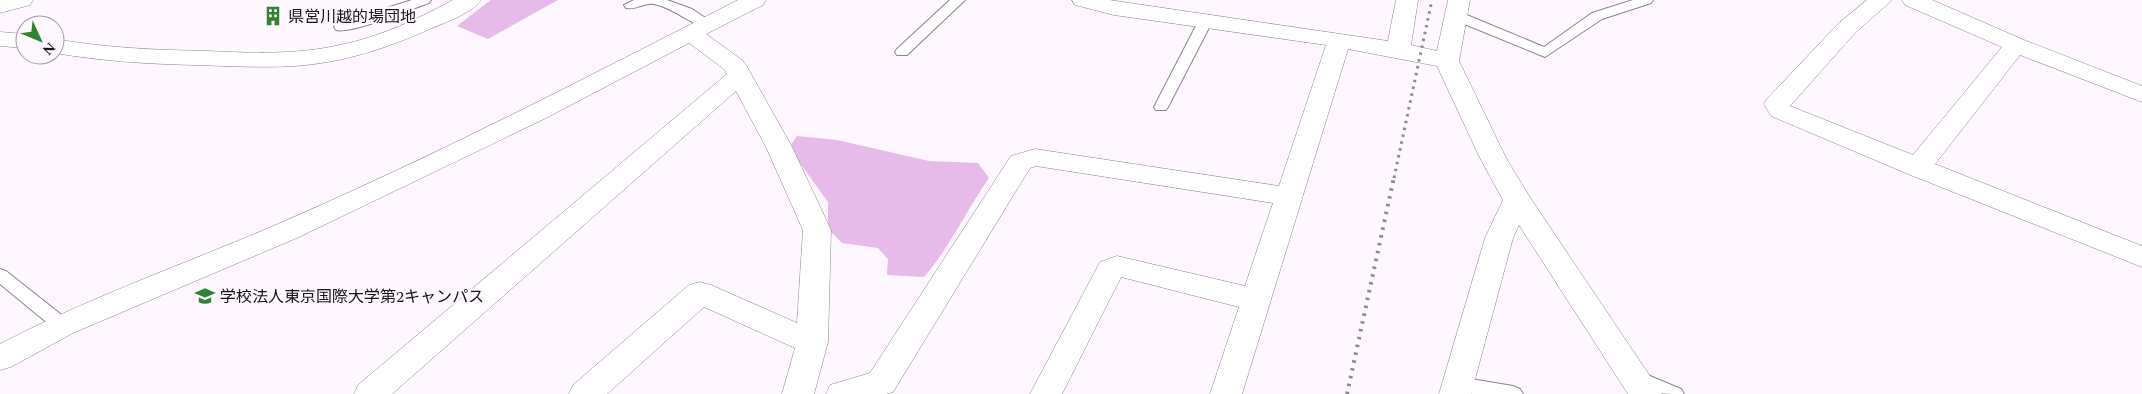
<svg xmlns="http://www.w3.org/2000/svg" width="2142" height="394" font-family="Spectral,'Noto Sans JP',serif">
	<rect width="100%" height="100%" fill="#fef7ff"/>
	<g fill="#e6bbea">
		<path d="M491,0H558L488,39L457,26Z"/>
		<path d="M797,136L837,140L929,161L978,163L989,178C966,211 950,247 924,277L887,275L888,259L878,248L842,243L828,229V202L789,148Z"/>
	</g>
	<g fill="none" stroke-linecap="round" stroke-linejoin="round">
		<defs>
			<g id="lane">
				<path d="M412,0H431L429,3C411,9 352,34 336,30L334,27L336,24Z"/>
				<path d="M634,0H667L692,9L716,25L709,29C690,24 674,8 654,4C645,2 636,10 626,8L624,5Z"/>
				<path d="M950,0H965L907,55H897L895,52L897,49Z"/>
				<path d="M1633,0H1653L1651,3L1602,19L1545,57L1452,19L1450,16L1457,12L1462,13L1544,47L1592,13Z"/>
				<path d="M1205,18L1212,22L1168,107L1166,110H1156L1154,107L1198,22Z"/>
				<path d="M0,269L6,271L68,320L71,325L68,330L62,332L56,330L0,284Z"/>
				<path d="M1638,371L1681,389L1684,394C1666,394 1638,394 1628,378L1631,373Z"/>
				<path d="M1459,377L1513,386L1520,389L1523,394H1472L1452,389L1449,384L1452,379Z"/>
			</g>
			<g id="street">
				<path d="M453,0H481C472,13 447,22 432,28C388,48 342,63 294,66C261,68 228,66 195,65C148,64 101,61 55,53V39C106,48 156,50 207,51C252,53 296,55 340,45C380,37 418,19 453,0Z"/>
				<path d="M738,0H766L763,5L706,34L742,60L746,65L792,147L831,230L828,342L814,394H782L795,348L704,307L607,394H569L573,385L689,285L700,282L711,285L797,323L803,230L766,147L736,91L392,394H354L358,385L727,74L724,69L689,43L544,119L299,237L73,333L11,367L0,370V344C90,297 185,264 278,224C435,156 586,78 738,0Z"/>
				<path d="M1072,0H1109L1388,41L1396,0H1418L1411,45L1437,51L1448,0H1470L1459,61L1506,158L1529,196L1662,394H1628L1519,225L1513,238L1471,394H1439L1485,238L1503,200L1480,158L1437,66L1348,49L1242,394H1210L1239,307L1121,277L1062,394H1030L1100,262L1117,256L1245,286L1273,203L1036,166L1030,168L893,392L886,394H826L830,385L870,373L1011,156L1035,149L1279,186L1326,45L1114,15L1075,5Z"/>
				<path d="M1867,0H1892L1855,33L1790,106L1913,155L2002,47L1905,5L1902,0H1932L2024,40L2142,86V102L2020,55L1935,164L2142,246V267L1908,174L1771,116L1764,104L1767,99L1839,23Z"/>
				<path d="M0,32L25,34V48L0,46Z"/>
			</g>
			<path id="primary" d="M0,0H33L30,5L0,13Z"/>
		</defs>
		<use href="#lane" stroke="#8b848b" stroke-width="2"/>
		<use href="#street" stroke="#8b848b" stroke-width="1"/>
		<use href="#primary" stroke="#8b848b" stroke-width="1"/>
		<use href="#lane" fill="#fff" fill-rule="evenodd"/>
		<use href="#street" fill="#fff" fill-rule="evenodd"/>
		<use href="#primary" fill="#fff" fill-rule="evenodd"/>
		<path stroke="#8e898e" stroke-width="3" stroke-dasharray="2.5 4.5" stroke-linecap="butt" d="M1394,178L1432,0"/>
		<path stroke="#8e898e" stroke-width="4" stroke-dasharray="2.5 5.5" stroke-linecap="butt" d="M1347,394L1394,177"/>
	</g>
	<defs>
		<symbol id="building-bare" viewBox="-9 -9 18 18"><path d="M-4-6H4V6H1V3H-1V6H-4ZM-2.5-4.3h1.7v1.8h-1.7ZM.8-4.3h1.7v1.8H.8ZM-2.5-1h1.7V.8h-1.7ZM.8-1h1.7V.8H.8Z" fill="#2f8432" stroke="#fef7ff" stroke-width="2.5" paint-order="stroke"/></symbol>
		<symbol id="university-bare" viewBox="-9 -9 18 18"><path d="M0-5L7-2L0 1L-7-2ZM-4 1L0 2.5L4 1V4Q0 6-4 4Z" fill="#2f8432" stroke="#fef7ff" stroke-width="2.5" paint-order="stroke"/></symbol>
	</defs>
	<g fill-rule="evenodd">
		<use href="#building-bare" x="259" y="2" width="28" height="28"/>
		<use href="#university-bare" x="191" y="282" width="28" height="28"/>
	</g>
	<g text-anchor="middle" stroke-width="5" stroke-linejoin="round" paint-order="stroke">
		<g font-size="16" fill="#151315" stroke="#fef7ff" text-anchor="start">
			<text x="288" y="22">県営川越的場団地</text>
			<text x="220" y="302">学校法人東京国際大学第2キャンパス</text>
		</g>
	</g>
	<g transform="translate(40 40) rotate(134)"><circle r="24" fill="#fef7ff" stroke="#a19ca1"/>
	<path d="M0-4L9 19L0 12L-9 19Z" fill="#2f8432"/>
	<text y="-8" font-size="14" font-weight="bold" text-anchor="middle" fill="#151315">N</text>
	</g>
</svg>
